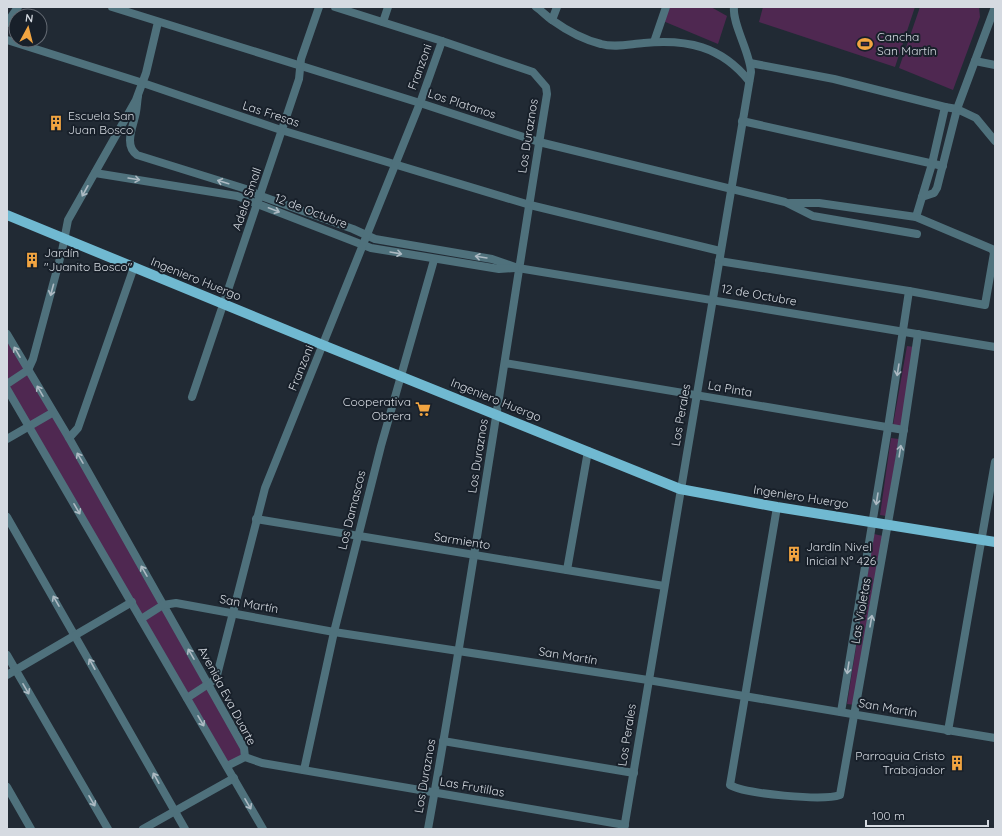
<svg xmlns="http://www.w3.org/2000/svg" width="1002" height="836" font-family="Quicksand,sans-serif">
	<rect width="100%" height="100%" fill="#212a34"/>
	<g fill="#4f2851">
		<path d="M667,7H711L727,16L718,44L663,21Z"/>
		<path d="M763,7H915L895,67L759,22Z"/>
		<path d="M920,7H979L980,17L953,90L899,68Z"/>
		<path d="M7,334L245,752L227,766L7,389Z"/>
		<path d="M907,346L914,347L901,426L893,425Z"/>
		<path d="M891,438L899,439L886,516L880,515Z"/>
		<path d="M874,534L883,536L855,705L847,704Z"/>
	</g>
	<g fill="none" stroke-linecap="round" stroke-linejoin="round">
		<g stroke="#4f717c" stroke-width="8">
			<path d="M112,7L420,103L539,142L785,202L813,216L917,234"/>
			<path d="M335,7L442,41L533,72L546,87L547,94C507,339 472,585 428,829"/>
			<path d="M536,7C542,11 546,16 552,20C566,30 585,40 601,44C615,48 630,44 644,43C687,39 721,46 749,81"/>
			<path d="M552,20L557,7"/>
			<path d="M383,22L388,7"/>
			<path d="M7,23L18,7"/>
			<path d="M7,40L143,83L281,130L530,205L720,251"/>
			<path d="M654,42L666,7"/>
			<path d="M975,61L995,65"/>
			<path d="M750,63L834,79L945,107"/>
			<path d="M138,96C137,102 137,107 136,112C134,125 123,145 137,155L246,189L261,196L353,229L375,239L492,259L518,268L995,347"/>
			<path d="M742,121L943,166"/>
			<path d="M95,173L237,196L371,248L499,269L515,268"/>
			<path d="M922,197L934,193L937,188L957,109L976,118L995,141"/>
			<path d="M916,217L932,164L945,107L957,109L995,7"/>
			<path d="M719,261L909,291L985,305L994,253L992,249L916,217L819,203H790"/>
			<path d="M7,334L69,438L244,748L245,757L227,766"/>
			<path d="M505,363L904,430"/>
			<path d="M7,384L28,370L33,359L62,251L68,220L136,100L146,73L158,22"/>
			<path d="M7,389L263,829"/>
			<path d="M192,397L299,79L301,59L319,7"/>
			<path d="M69,438L78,428L134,267"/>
			<path d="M7,439L52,413"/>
			<path d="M777,507L730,785C745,794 823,801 840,795L900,455L918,334"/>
			<path d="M7,517L185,829"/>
			<path d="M256,519L664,586"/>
			<path d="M567,570L588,451"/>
			<path d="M141,619L163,605L176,603L334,632L648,680L995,738"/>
			<path d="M7,655L108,829"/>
			<path d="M7,675L132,602"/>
			<path d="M187,698L216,679L265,488L420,103L442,41"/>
			<path d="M841,712L888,428L909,291"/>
			<path d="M948,731L995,462"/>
			<path d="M443,741L634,773"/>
			<path d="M245,757L262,763L625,825"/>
			<path d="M304,770L334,632L381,446L434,260"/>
			<path d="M7,787L31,829"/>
			<path d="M143,829L234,778"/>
			<path d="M624,829L751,72C750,52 732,24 734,7"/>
		</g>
		<path stroke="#70b9d1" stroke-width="10" d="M7,215L323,345L680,489L777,507L995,542"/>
	</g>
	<defs><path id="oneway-shaft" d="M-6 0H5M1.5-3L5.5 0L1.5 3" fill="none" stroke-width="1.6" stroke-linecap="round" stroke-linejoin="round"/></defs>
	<g stroke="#adbac3">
		<use href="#oneway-shaft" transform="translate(134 179) rotate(9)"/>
		<use href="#oneway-shaft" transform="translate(223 182) rotate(-163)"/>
		<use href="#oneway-shaft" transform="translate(85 191) rotate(119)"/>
		<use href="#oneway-shaft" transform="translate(274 210) rotate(21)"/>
		<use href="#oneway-shaft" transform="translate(396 253) rotate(10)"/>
		<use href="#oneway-shaft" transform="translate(481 257) rotate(-171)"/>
		<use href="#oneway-shaft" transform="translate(52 290) rotate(105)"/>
		<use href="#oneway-shaft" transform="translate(17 352) rotate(-120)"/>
		<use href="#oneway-shaft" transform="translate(898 370) rotate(99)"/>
		<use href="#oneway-shaft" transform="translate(40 391) rotate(-120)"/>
		<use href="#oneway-shaft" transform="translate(900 451) rotate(-81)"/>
		<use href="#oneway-shaft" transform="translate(80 458) rotate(-120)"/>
		<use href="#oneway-shaft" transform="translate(877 499) rotate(99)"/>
		<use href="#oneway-shaft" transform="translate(77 509) rotate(60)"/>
		<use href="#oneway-shaft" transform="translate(144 571) rotate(-120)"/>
		<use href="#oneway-shaft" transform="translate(56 601) rotate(-120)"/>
		<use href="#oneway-shaft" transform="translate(871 621) rotate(-80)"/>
		<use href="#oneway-shaft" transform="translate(191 654) rotate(-120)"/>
		<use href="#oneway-shaft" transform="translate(92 664) rotate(-119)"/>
		<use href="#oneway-shaft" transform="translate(848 668) rotate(99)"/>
		<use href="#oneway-shaft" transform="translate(26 689) rotate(60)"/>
		<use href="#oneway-shaft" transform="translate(201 721) rotate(60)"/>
		<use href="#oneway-shaft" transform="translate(156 778) rotate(-119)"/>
		<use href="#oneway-shaft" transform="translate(92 801) rotate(60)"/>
		<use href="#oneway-shaft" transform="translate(248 804) rotate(60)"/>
	</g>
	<defs>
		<symbol id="stadium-bare" viewBox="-9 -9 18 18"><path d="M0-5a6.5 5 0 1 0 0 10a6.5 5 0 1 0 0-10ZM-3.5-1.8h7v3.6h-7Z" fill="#f2a541" stroke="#18202a" stroke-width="2.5" paint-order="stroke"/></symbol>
		<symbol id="building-bare" viewBox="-9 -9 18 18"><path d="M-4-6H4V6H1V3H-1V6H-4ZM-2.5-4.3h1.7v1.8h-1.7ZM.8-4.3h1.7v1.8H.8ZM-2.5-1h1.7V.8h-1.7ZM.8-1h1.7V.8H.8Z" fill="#f2a541" stroke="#18202a" stroke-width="2.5" paint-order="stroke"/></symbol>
		<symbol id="supermarket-bare" viewBox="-9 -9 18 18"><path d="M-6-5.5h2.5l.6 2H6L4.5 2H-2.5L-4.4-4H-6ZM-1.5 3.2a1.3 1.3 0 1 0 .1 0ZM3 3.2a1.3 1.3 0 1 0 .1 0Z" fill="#f2a541" stroke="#18202a" stroke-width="2.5" paint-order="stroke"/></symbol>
	</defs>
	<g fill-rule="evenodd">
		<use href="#stadium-bare" x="854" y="33" width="22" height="22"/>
		<use href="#building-bare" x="45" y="112" width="22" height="22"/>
		<use href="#building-bare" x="21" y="249" width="22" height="22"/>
		<use href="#supermarket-bare" x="412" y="398" width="22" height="22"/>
		<use href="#building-bare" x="783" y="543" width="22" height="22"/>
		<use href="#building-bare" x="946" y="752" width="22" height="22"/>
	</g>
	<g text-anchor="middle" stroke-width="4" stroke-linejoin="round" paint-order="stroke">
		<g font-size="12" fill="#d5dae1" stroke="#18202a" text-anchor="start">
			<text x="877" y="41">Cancha<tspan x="877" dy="14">San Martín</tspan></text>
			<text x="68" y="120">Escuela San<tspan x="68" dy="14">Juan Bosco</tspan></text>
			<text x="44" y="257">Jardín<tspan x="44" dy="14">"Juanito Bosco"</tspan></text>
			<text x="411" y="406" text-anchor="end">Cooperativa<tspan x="411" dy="14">Obrera</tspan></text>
			<text x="806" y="551">Jardín Nivel<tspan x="806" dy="14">Inicial Nº 426</tspan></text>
			<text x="945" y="760" text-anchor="end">Parroquia Cristo<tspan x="945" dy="14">Trabajador</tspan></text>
		</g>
		<g font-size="12" fill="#d5dae1" stroke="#18202a">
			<text transform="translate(420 67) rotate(-70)" y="4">Franzoni</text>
			<text transform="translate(462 104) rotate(18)" y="4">Los Platanos</text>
			<text transform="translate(271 114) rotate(18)" y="4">Las Fresas</text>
			<text transform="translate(528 136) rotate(-81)" y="4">Los Duraznos</text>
			<text transform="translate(247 199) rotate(-71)" y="4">Adela Small</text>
			<text transform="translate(311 211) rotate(21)" y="4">12 de Octubre</text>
			<text transform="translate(196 279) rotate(22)" y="4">Ingeniero Huergo</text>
			<text transform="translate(759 295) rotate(10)" y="4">12 de Octubre</text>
			<text transform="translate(301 368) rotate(-68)" y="4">Franzoni</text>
			<text transform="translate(730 389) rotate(10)" y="4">La Pinta</text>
			<text transform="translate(496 400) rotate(22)" y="4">Ingeniero Huergo</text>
			<text transform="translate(681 415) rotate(-80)" y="4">Los Perales</text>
			<text transform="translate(478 456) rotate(-81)" y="4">Los Duraznos</text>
			<text transform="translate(801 497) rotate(9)" y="4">Ingeniero Huergo</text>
			<text transform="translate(352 510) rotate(-76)" y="4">Los Damascos</text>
			<text transform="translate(462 541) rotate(9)" y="4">Sarmiento</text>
			<text transform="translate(249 604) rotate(10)" y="4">San Martín</text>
			<text transform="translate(861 611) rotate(-80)" y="4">Las Violetas</text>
			<text transform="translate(568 656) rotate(9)" y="4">San Martín</text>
			<text transform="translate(227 696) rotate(62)" y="4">Avenida Eva Duarte</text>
			<text transform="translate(888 708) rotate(10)" y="4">San Martín</text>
			<text transform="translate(627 735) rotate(-81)" y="4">Los Perales</text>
			<text transform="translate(425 776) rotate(-80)" y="4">Los Duraznos</text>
			<text transform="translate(472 787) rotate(10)" y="4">Las Frutillas</text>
		</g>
	</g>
	<rect width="1002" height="836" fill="none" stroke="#d5dae1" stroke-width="16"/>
	<g transform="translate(28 28) rotate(7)"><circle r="19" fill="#18202a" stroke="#646a73"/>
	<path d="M0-3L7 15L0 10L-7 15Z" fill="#f2a541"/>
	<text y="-6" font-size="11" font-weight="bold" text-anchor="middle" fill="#d5dae1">N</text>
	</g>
	<path d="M866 820v6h122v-6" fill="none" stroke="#d5dae1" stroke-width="2"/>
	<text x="872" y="820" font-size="12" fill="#d5dae1" stroke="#18202a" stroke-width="3" paint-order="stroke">100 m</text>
</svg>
